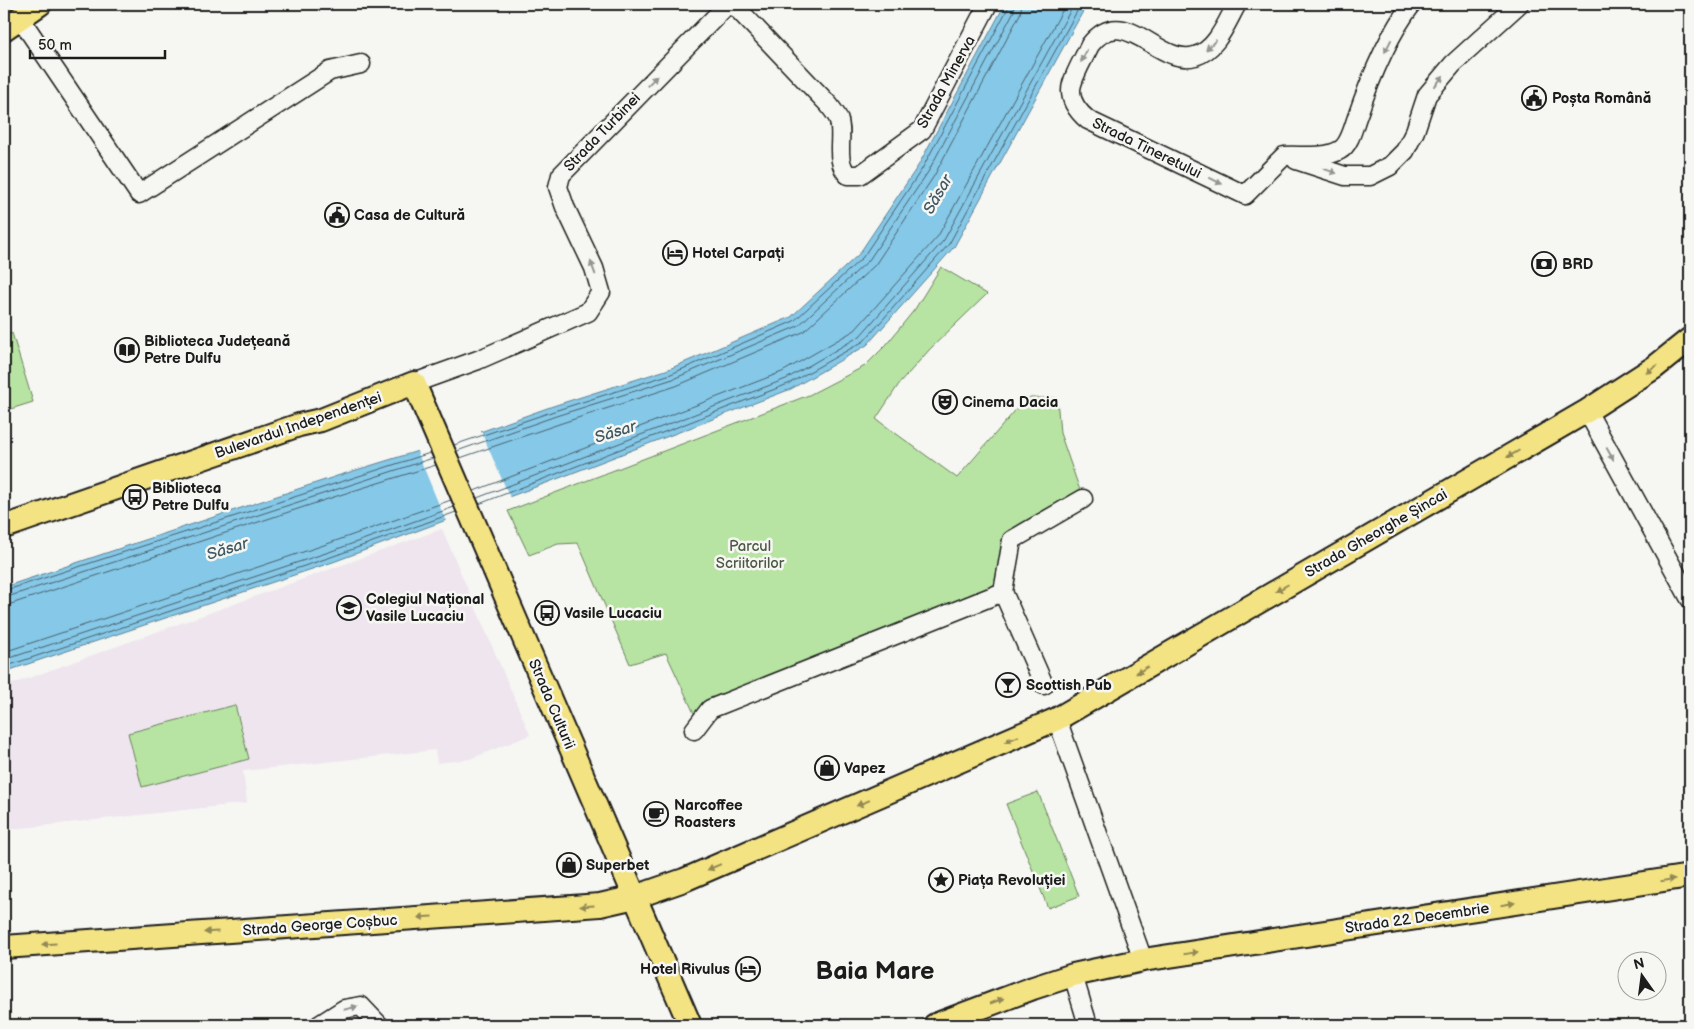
<svg xmlns="http://www.w3.org/2000/svg" width="1694" height="1029" font-family="'Balsamiq Sans',sans-serif">
	<rect width="100%" height="100%" fill="#f6f6f2"/>
	<filter id="ink" filterUnits="userSpaceOnUse"><feTurbulence type="fractalNoise" baseFrequency=".02" numOctaves="2"/><feDisplacementMap in="SourceGraphic" scale="10" xChannelSelector="R" yChannelSelector="G"/><feConvolveMatrix kernelMatrix="1 2 1 2 8 2 1 2 1" color-interpolation-filters="sRGB"/></filter>
	<g filter="url(#ink)">
		<path fill="#eee5ef" d="M442,529L530,735L470,759L437,763L435,750L243,771L247,803L4,830V687Z"/>
		<g fill="#b7e4a2" stroke="#6a805f">
			<path d="M941,267L987,294L930,349L899,384L876,419L957,478L1026,398H1057L1060,433L1083,499L1012,540L1003,592L710,708L699,724L666,653L630,664L578,543L558,544L529,555L508,511L809,395L865,366L886,345L915,309Z"/>
			<path d="M12,333L33,402L4,411V336Z"/>
			<path d="M235,705L249,759L142,787L128,733Z"/>
			<path d="M1038,792L1079,896L1048,908L1006,804Z"/>
		</g>
		<path fill="#86c8e7" stroke="#5c8396" d="M1005,4H1087L954,247L867,345L791,389L549,482L333,562L4,672V587L337,476L483,431L553,406L669,369L791,317L859,254L918,166Z"/>
		<path fill="#f6f6f2" d="M480,429L511,500L447,524L416,449Z"/>
		<g fill="none" stroke-linecap="round" stroke-linejoin="round">
			<g stroke="#46616d" stroke-width="1">
				<path d="M454,445L554,411L671,374L794,321L863,257L922,169L1008,8L1009,4"/>
				<path d="M457,451L556,416L673,379L798,326L869,260L928,172L1014,11L1015,4"/>
				<path d="M460,458L559,424L676,386L803,332L875,265L934,176L1020,14L1022,4"/>
				<path d="M474,491L782,372L855,330L938,236L1066,4"/>
				<path d="M477,498L786,379L860,336L944,240L1074,4"/>
				<path d="M479,504L788,384L864,341L949,244L1081,4"/>
				<path d="M4,591L430,453"/>
				<path d="M4,598L433,458"/>
				<path d="M4,605L11,604L343,494L436,465"/>
				<path d="M4,652L327,544L451,500"/>
				<path d="M4,660L329,552L454,507"/>
				<path d="M4,667L331,557L456,512"/>
			</g>
			<defs>
				<g id="minor">
					<path d="M733,4L829,105C832,109 836,114 838,118C845,134 833,160 848,175H860L922,130L988,4"/>
					<path d="M1237,4C1227,21 1217,50 1195,56C1158,67 1125,0 1090,45C1084,58 1076,70 1072,84C1068,98 1077,111 1088,120L1245,195L1284,156C1302,155 1325,159 1340,150C1349,145 1353,129 1356,120C1369,82 1387,36 1412,4"/>
					<path d="M20,18L139,194L330,71L361,64"/>
					<path d="M1296,160L1345,176H1370L1390,166L1405,151L1415,131L1427,95L1453,64L1519,4"/>
					<path d="M414,383L478,360L588,312L601,292L594,268L565,207L558,187L561,175L728,4"/>
					<path d="M1587,411L1690,599"/>
					<path d="M1003,592L1044,685"/>
					<path d="M1057,719L1143,960"/>
					<path d="M694,730L710,709L1003,592L1012,540L1083,499"/>
					<path d="M1073,975L1088,1025"/>
					<path d="M319,1025L344,1009L361,1006L379,1025"/>
				</g>
				<g id="major">
					<path d="M4,29L40,4"/>
					<path d="M4,527L299,425L321,420L414,383L690,1025"/>
					<path d="M4,947L600,905L635,897L684,880L1057,719L1587,411L1655,367L1690,339"/>
					<path d="M935,1025L1033,988L1073,975L1143,960L1690,876"/>
				</g>
			</defs>
			<use href="#minor" stroke="#1c1c1c" stroke-width="21"/>
			<use href="#major" stroke="#1c1c1c" stroke-width="26"/>
			<use href="#minor" stroke="#f6f6f2" stroke-width="18"/>
			<use href="#major" stroke="#f4e382" stroke-width="22"/>
		</g>
		<defs><path id="oneway-solid" d="M-6-.8H1V-3.2L6.5 0L1 3.2V.8H-6Z" transform="scale(1.25)"/></defs>
		<g fill="#949492">
			<use href="#oneway-solid" transform="translate(1211 45) rotate(136)"/>
			<use href="#oneway-solid" transform="translate(1388 46) rotate(117)"/>
			<use href="#oneway-solid" transform="translate(1084 56) rotate(116)"/>
			<use href="#oneway-solid" transform="translate(652 81) rotate(-46)"/>
			<use href="#oneway-solid" transform="translate(1439 81) rotate(-51)"/>
			<use href="#oneway-solid" transform="translate(1330 171) rotate(19)"/>
			<use href="#oneway-solid" transform="translate(1216 181) rotate(26)"/>
			<use href="#oneway-solid" transform="translate(593 268) rotate(-110)"/>
			<use href="#oneway-solid" transform="translate(1610 454) rotate(61)"/>
			<use href="#oneway-solid" transform="translate(351 1008) rotate(-14)"/>
		</g>
		<g fill="#938954">
			<use href="#oneway-solid" transform="translate(1652 369) rotate(145)"/>
			<use href="#oneway-solid" transform="translate(1513 454) rotate(150)"/>
			<use href="#oneway-solid" transform="translate(1282 588) rotate(150)"/>
			<use href="#oneway-solid" transform="translate(1142 670) rotate(149)"/>
			<use href="#oneway-solid" transform="translate(1012 739) rotate(157)"/>
			<use href="#oneway-solid" transform="translate(863 803) rotate(157)"/>
			<use href="#oneway-solid" transform="translate(714 867) rotate(157)"/>
			<use href="#oneway-solid" transform="translate(1668 880) rotate(-9)"/>
			<use href="#oneway-solid" transform="translate(1508 904) rotate(-9)"/>
			<use href="#oneway-solid" transform="translate(587 906) rotate(176)"/>
			<use href="#oneway-solid" transform="translate(425 917) rotate(176)"/>
			<use href="#oneway-solid" transform="translate(211 932) rotate(176)"/>
			<use href="#oneway-solid" transform="translate(49 944) rotate(176)"/>
			<use href="#oneway-solid" transform="translate(1191 953) rotate(-9)"/>
			<use href="#oneway-solid" transform="translate(997 1001) rotate(-21)"/>
		</g>
	</g>
	<defs>
		<symbol id="civic-ring" viewBox="-11 -11 22 22"><circle r="9.5" fill="#f6f6f2" stroke="#1c1c1c" stroke-width="1.5"/><path d="M-.6-6.5H3V-4.5H.6V-3L4-1V1h2V6H-6V1h2V-1L-.6-3ZM-1.2 2.5V6h2.4V2.5Z" fill="#1c1c1c"/></symbol>
		<symbol id="hotel-ring" viewBox="-11 -11 22 22"><circle r="9.5" fill="#f6f6f2" stroke="#1c1c1c" stroke-width="1.5"/><path d="M-6-4.5h1.5V1H6V5H4.5V3h-9V5H-6ZM-4 0a1.8 1.8 0 1 1 3.6 0ZM.5 0V-2.5h3Q6-2.5 6 0Z" fill="#1c1c1c"/></symbol>
		<symbol id="bank-ring" viewBox="-11 -11 22 22"><circle r="9.5" fill="#f6f6f2" stroke="#1c1c1c" stroke-width="1.5"/><path d="M-6-4H6V4H-6ZM0-2.3a2.3 2.3 0 1 0 0 4.6a2.3 2.3 0 1 0 0-4.6Z" fill="#1c1c1c"/></symbol>
		<symbol id="library-ring" viewBox="-11 -11 22 22"><circle r="9.5" fill="#f6f6f2" stroke="#1c1c1c" stroke-width="1.5"/><path d="M-6-4Q-3-5.5-.7-3.5V5Q-3 3-6 4ZM6-4Q3-5.5 .7-3.5V5Q3 3 6 4Z" fill="#1c1c1c"/></symbol>
		<symbol id="theatre-ring" viewBox="-11 -11 22 22"><circle r="9.5" fill="#f6f6f2" stroke="#1c1c1c" stroke-width="1.5"/><path d="M-5-5.5Q0-4 5-5.5V0Q5 5 0 6Q-5 5-5 0ZM-3.3-2.5H-1v1.5H-3.3ZM1-2.5H3.3v1.5H1ZM-2.8 1Q0 5.5 2.8 1Z" fill="#1c1c1c"/></symbol>
		<symbol id="bus-ring" viewBox="-11 -11 22 22"><circle r="9.5" fill="#f6f6f2" stroke="#1c1c1c" stroke-width="1.5"/><path d="M-5-6H5V4H4V6H2V4H-2V6H-4V4H-5ZM-3.5-4V0h7V-4ZM-3.5 1.2v1.5H-2V1.2ZM2 1.2v1.5H3.5V1.2Z" fill="#1c1c1c"/></symbol>
		<symbol id="school-ring" viewBox="-11 -11 22 22"><circle r="9.5" fill="#f6f6f2" stroke="#1c1c1c" stroke-width="1.5"/><path d="M0-5L7-2L0 1L-7-2ZM-4 1L0 2.5L4 1V4Q0 6-4 4Z" fill="#1c1c1c"/></symbol>
		<symbol id="bar-ring" viewBox="-11 -11 22 22"><circle r="9.5" fill="#f6f6f2" stroke="#1c1c1c" stroke-width="1.5"/><path d="M-6-5H6L.8 .8V4.5H3.5V6h-7V4.5H-.8V.8Z" fill="#1c1c1c"/></symbol>
		<symbol id="shop-ring" viewBox="-11 -11 22 22"><circle r="9.5" fill="#f6f6f2" stroke="#1c1c1c" stroke-width="1.5"/><path d="M-5-2.5h2.3a2.7 3.5 0 0 1 5.4 0H5L5.5 6h-11ZM-1.5-2.5h3a1.5 2.3 0 0 0-3 0Z" fill="#1c1c1c"/></symbol>
		<symbol id="cafe-ring" viewBox="-11 -11 22 22"><circle r="9.5" fill="#f6f6f2" stroke="#1c1c1c" stroke-width="1.5"/><path d="M-5.5-4.5H6V0H3Q3 3.5 0 3.5H-2.5Q-5.5 3.5-5.5 0ZM3-3.2v2h1.7v-2ZM-6 4.5H4V6H-6Z" fill="#1c1c1c"/></symbol>
		<symbol id="sight-ring" viewBox="-11 -11 22 22"><circle r="9.5" fill="#f6f6f2" stroke="#1c1c1c" stroke-width="1.5"/><path d="M0-6L1.8-2.2L6-1.7L2.9 1.2L3.7 5.4L0 3.3L-3.7 5.4L-2.9 1.2L-6-1.7L-1.8-2.2Z" fill="#1c1c1c"/></symbol>
	</defs>
	<g fill-rule="evenodd">
		<use href="#civic-ring" x="1520" y="84" width="28" height="28"/>
		<use href="#civic-ring" x="323" y="201" width="28" height="28"/>
		<use href="#hotel-ring" x="661" y="239" width="28" height="28"/>
		<use href="#bank-ring" x="1530" y="250" width="28" height="28"/>
		<use href="#library-ring" x="113" y="336" width="28" height="28"/>
		<use href="#theatre-ring" x="931" y="388" width="28" height="28"/>
		<use href="#bus-ring" x="121" y="483" width="28" height="28"/>
		<use href="#school-ring" x="335" y="594" width="28" height="28"/>
		<use href="#bus-ring" x="533" y="599" width="28" height="28"/>
		<use href="#bar-ring" x="994" y="671" width="28" height="28"/>
		<use href="#shop-ring" x="813" y="754" width="28" height="28"/>
		<use href="#cafe-ring" x="642" y="800" width="28" height="28"/>
		<use href="#shop-ring" x="555" y="851" width="28" height="28"/>
		<use href="#sight-ring" x="927" y="866" width="28" height="28"/>
		<use href="#hotel-ring" x="734" y="955" width="28" height="28"/>
	</g>
	<g text-anchor="middle" stroke-width="5" stroke-linejoin="round" paint-order="stroke">
		<g font-size="15" fill="#1c1c1c" stroke="#f6f6f2">
			<text transform="translate(946 82) rotate(-61)" y="5">Strada Minerva</text>
			<text transform="translate(602 132) rotate(-46)" y="5">Strada Turbinei</text>
			<text transform="translate(1147 148) rotate(26)" y="5">Strada Tineretului</text>
			<text transform="translate(298 425) rotate(-19)" y="5">Bulevardul Independenței</text>
			<text transform="translate(1376 533) rotate(-30)" y="5">Strada Gheorghe Șincai</text>
			<text transform="translate(552 704) rotate(67)" y="5">Strada Culturii</text>
			<text transform="translate(1417 918) rotate(-8)" y="5">Strada 22 Decembrie</text>
			<text transform="translate(320 925) rotate(-4)" y="5">Strada George Coșbuc</text>
		</g>
		<g font-size="15" font-weight="bold" fill="#1c1c1c" stroke="#f6f6f2" text-anchor="start">
			<text x="1552" y="103">Poșta Română</text>
			<text x="354" y="220">Casa de Cultură</text>
			<text x="692" y="258">Hotel Carpați</text>
			<text x="1562" y="269">BRD</text>
			<text x="144" y="346">Biblioteca Județeană<tspan x="144" dy="17">Petre Dulfu</tspan></text>
			<text x="962" y="407">Cinema Dacia</text>
			<text x="152" y="493">Biblioteca<tspan x="152" dy="17">Petre Dulfu</tspan></text>
			<text x="366" y="604">Colegiul Național<tspan x="366" dy="17">Vasile Lucaciu</tspan></text>
			<text x="564" y="618">Vasile Lucaciu</text>
			<text x="1026" y="690">Scottish Pub</text>
			<text x="844" y="773">Vapez</text>
			<text x="674" y="810">Narcoffee<tspan x="674" dy="17">Roasters</tspan></text>
			<text x="586" y="870">Superbet</text>
			<text x="958" y="885">Piața Revoluției</text>
			<text x="730" y="974" text-anchor="end">Hotel Rivulus</text>
		</g>
		<g font-size="15" fill="#4a5844" stroke="#f6f6f2">
			<text x="750" y="551">Parcul<tspan x="750" dy="17">Scriitorilor</tspan></text>
		</g>
		<g font-size="16" font-style="italic" fill="#415863" stroke="#f6f6f2">
			<text transform="translate(937 194) rotate(-60)" y="6">Săsar</text>
			<text transform="translate(615 431) rotate(-17)" y="6">Săsar</text>
			<text transform="translate(227 548) rotate(-17)" y="6">Săsar</text>
		</g>
		<g font-size="25" font-weight="bold" fill="#1c1c1c" stroke="#f6f6f2">
			<text x="875" y="979">Baia Mare</text>
		</g>
	</g>
	<rect width="1694" height="1029" fill="none" stroke="#f6f6f2" stroke-width="20"/>
	<rect x="10" y="10" width="1674" height="1009" fill="none" stroke="#1c1c1c" stroke-width="2" filter="url(#ink)"/>
	<g transform="translate(1642 976) rotate(346)"><circle r="24" fill="#f6f6f2" stroke="#9f9f9c"/>
	<path d="M0-4L9 19L0 12L-9 19Z" fill="#1c1c1c"/>
	<text y="-8" font-size="14" font-weight="bold" text-anchor="middle" fill="#1c1c1c">N</text>
	</g>
	<path d="M30 50v8h135v-8" fill="none" stroke="#1c1c1c" stroke-width="2.5"/>
	<text x="38" y="50" font-size="15" fill="#1c1c1c" stroke="#f6f6f2" stroke-width="4" paint-order="stroke">50 m</text>
</svg>
